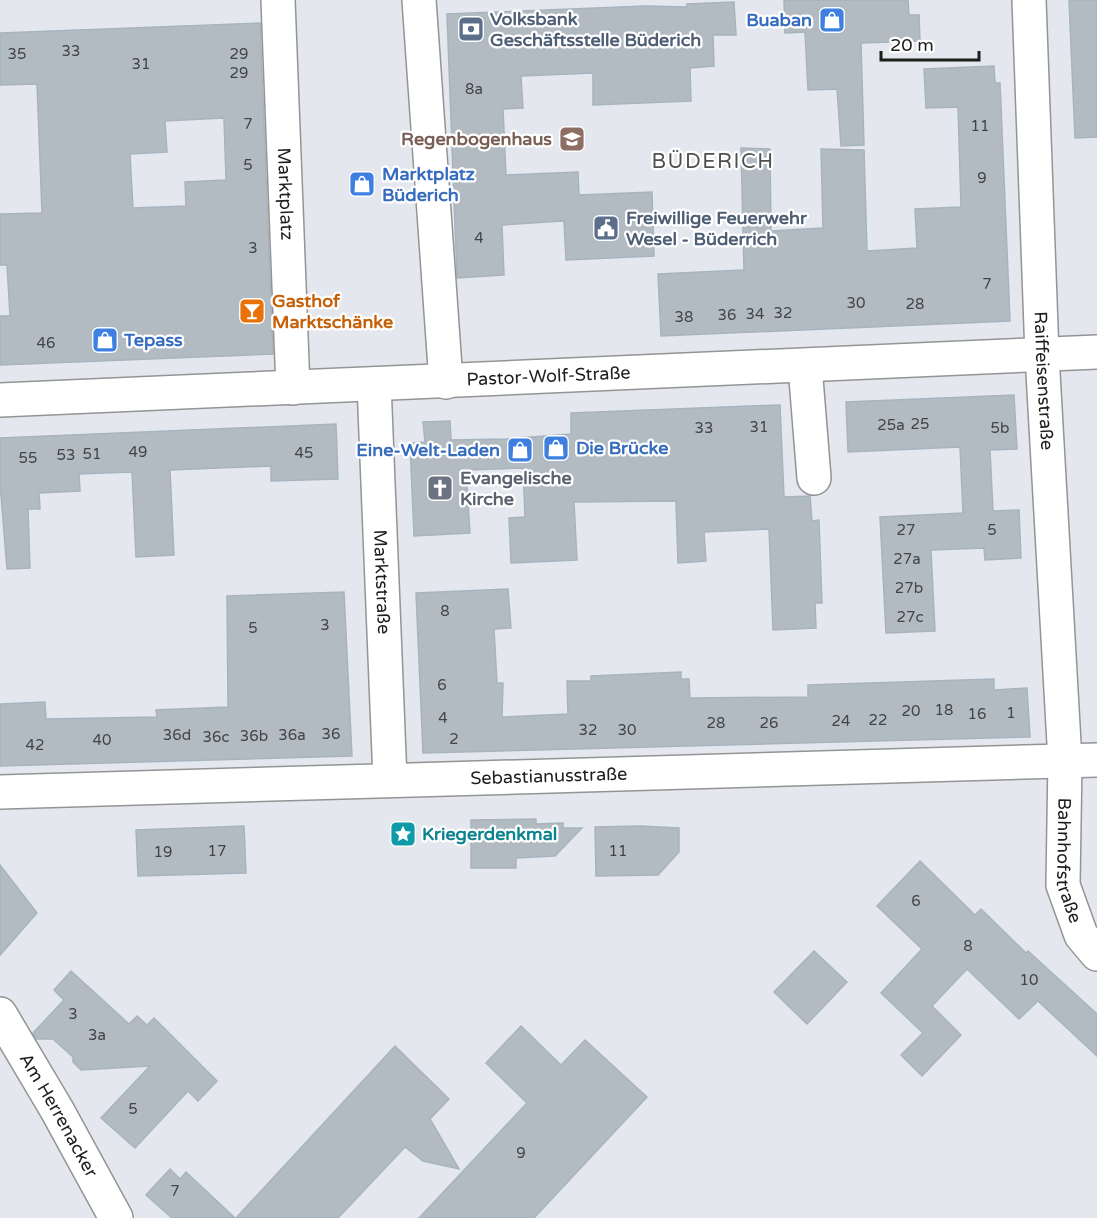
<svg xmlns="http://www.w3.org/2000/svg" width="1097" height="1218" font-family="'Varela Round',sans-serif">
	<rect width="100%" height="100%" fill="#e4e7ee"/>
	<g fill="#b3bbc2" stroke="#a7b4bf" stroke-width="1.5" fill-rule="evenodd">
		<path d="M784,0H908L909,15H919L920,41L861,43L864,145L841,146L837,89L808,90L805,32L785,33Z"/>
		<path d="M1069,0H1097V137L1075,138Z"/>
		<path d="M734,2L736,35H713L714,66L690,68L691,101L593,105V73L521,76L523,108L503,109L506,175L578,172L579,195L652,192L654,256L566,260L564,221L502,225L504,275L457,278L447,14L646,6L687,7V4Z"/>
		<path d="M260,23L273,354L0,365V316H10L7,265H0V214L42,213L37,84L0,85V33ZM224,118L226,180L185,182L186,206L133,208L130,154L167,152L165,121Z"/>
		<path d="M994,66L995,83H1000L1010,321L661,336L658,274L744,270L741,148L770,149L771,231L823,228L821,149L864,150L867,251L917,248L915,209L961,207L958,107L926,108L924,69Z"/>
		<path d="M1014,395L1017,449L990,450L993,511L1019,510L1021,558L985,560L984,548L931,550L935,631L886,633L880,517L963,513L960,447L848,452L846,402Z"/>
		<path d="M780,405L784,497L810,496L812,521L819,520L822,603H815L816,628L773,630L769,529L704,532L706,561L678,563L676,501L574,502L577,560L511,563L509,518L525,517L523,468L466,470L470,533L414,536L410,443L425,442L423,422L450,421L451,440L506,439L571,434V413Z"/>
		<path d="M336,424L338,479L271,481V466L170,470L174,555L136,557L132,472L79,474L80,491L39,493L40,509H28L30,568L7,569L0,483V438Z"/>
		<path d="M508,589L511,628L494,629L497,683H503L502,717L568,714L567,681H591V676L681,672V679H689L690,698L808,697V685L994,679V690L1027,688L1030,737L423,753L416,593Z"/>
		<path d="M344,592L352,756L0,766V704L45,702L46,719L157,717L156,710L228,707L227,596Z"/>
		<path d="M536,819V824L563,823V828H582L555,856L516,858V868H471V820Z"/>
		<path d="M244,826L246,873L138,876L136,830Z"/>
		<path d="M640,826L679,828V852L658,875L596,876L595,827Z"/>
		<path d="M920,861L975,915L981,909L1026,953L1028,951L1097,1014V1056L1038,1001L1019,1019L967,969L932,1006L961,1035L922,1076L901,1055L923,1033L881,993L922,949L877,906Z"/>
		<path d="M0,865L37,913L0,955Z"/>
		<path d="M814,951L847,982L807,1024L774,992Z"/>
		<path d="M71,971L129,1024L137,1016L147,1025L154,1018L217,1081L198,1101L188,1091L135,1148L101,1118L150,1066L81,1070L73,1062V1057L53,1039H36L33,1033L64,1000L54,990Z"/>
		<path d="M521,1026L561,1065L585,1040L647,1097L534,1218H419L527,1103L486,1063Z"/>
		<path d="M395,1046L449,1099L430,1119L459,1169L423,1161L405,1147L338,1218H236Z"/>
		<path d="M170,1169L180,1179L186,1172L235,1218H172L146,1195Z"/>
	</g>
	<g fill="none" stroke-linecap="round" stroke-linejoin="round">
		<defs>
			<g id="minor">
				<path id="s1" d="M278,0L293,388"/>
				<path d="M419,0L446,382"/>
				<path id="s2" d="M1029,0L1042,355L1065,761L1063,885L1081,935L1097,954"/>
				<path d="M805,366L814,478"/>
				<path id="s3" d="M374,384L390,780"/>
				<path id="s4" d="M0,400L1097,352"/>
				<path id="s5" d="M0,792L1097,760"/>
				<path id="s6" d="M0,1014L57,1110L116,1218"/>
			</g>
		</defs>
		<use href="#minor" stroke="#949494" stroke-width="36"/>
		<use href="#minor" stroke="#fff" stroke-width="33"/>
	</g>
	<defs>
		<symbol id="shop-square" viewBox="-11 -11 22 22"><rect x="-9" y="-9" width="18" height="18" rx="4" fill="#3f7fe0" stroke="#fff"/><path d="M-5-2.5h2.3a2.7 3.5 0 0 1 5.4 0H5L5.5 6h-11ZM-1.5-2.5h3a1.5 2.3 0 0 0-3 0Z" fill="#fff"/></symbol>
		<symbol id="bank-square" viewBox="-11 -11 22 22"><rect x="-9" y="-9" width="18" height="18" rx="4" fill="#5c6f8a" stroke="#fff"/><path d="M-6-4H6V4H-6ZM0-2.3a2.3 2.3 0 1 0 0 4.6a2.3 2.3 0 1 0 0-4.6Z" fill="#fff"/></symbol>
		<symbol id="school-square" viewBox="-11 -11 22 22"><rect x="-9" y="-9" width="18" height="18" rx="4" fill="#8d6e63" stroke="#fff"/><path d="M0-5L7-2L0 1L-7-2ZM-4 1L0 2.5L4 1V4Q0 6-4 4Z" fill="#fff"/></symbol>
		<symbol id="civic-square" viewBox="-11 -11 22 22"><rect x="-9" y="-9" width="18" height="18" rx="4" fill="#5c6f8a" stroke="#fff"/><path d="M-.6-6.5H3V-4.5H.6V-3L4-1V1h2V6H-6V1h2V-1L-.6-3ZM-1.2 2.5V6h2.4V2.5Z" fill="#fff"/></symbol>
		<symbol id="bar-square" viewBox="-11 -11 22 22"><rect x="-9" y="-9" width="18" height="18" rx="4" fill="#e8710a" stroke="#fff"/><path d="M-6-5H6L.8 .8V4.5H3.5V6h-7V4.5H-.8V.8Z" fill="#fff"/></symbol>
		<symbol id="church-square" viewBox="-11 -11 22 22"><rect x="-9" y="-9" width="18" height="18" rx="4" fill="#6b7280" stroke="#fff"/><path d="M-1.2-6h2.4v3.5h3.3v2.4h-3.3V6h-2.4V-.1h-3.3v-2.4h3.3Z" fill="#fff"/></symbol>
		<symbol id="sight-square" viewBox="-11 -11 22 22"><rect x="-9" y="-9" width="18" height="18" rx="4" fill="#0f9aa8" stroke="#fff"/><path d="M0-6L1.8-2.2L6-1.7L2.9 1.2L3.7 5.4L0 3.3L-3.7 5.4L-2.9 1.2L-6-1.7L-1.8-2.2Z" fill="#fff"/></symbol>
	</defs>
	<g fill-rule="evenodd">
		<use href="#shop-square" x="817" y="5" width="30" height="30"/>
		<use href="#bank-square" x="456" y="14" width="30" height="30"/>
		<use href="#school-square" x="557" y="124" width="30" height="30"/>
		<use href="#shop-square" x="347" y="169" width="30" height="30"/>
		<use href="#civic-square" x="591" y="213" width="30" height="30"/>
		<use href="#bar-square" x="237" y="296" width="30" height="30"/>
		<use href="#shop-square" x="90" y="325" width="30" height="30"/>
		<use href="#shop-square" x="541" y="433" width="30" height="30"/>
		<use href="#shop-square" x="505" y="435" width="30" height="30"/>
		<use href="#church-square" x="425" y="473" width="30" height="30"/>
		<use href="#sight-square" x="388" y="819" width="30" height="30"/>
	</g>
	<g text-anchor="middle" stroke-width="4.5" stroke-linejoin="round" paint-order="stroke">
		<g font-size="15" fill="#424446">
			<text x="71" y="56">33</text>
			<text x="17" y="59">35</text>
			<text x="239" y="59">29</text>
			<text x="141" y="69">31</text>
			<text x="239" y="78">29</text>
			<text x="474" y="94">8a</text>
			<text x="248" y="129">7</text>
			<text x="980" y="131">11</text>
			<text x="248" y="170">5</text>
			<text x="982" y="183">9</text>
			<text x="479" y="243">4</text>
			<text x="253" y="253">3</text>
			<text x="987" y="289">7</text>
			<text x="856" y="308">30</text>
			<text x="915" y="309">28</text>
			<text x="783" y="318">32</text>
			<text x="755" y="319">34</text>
			<text x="727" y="320">36</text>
			<text x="684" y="322">38</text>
			<text x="46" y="348">46</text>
			<text x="920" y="429">25</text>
			<text x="891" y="430">25a</text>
			<text x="759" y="432">31</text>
			<text x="704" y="433">33</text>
			<text x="1000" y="433">5b</text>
			<text x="138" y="457">49</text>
			<text x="304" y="458">45</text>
			<text x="92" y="459">51</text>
			<text x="66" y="460">53</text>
			<text x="28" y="463">55</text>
			<text x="906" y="535">27</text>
			<text x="992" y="535">5</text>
			<text x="907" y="564">27a</text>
			<text x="909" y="593">27b</text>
			<text x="445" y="616">8</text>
			<text x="910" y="622">27c</text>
			<text x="325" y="630">3</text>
			<text x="253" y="633">5</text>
			<text x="442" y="690">6</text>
			<text x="944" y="715">18</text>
			<text x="911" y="716">20</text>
			<text x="1011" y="718">1</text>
			<text x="977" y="719">16</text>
			<text x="443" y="723">4</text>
			<text x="878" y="725">22</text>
			<text x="841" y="726">24</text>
			<text x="716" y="728">28</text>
			<text x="769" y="728">26</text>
			<text x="588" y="735">32</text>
			<text x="627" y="735">30</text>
			<text x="331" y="739">36</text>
			<text x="177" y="740">36d</text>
			<text x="292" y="740">36a</text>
			<text x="254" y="741">36b</text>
			<text x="216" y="742">36c</text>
			<text x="454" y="744">2</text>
			<text x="102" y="745">40</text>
			<text x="35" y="750">42</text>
			<text x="217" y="856">17</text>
			<text x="618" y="856">11</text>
			<text x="163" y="857">19</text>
			<text x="916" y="906">6</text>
			<text x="968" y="951">8</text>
			<text x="1029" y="985">10</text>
			<text x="73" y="1019">3</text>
			<text x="97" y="1040">3a</text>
			<text x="133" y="1114">5</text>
			<text x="521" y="1158">9</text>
			<text x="175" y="1196">7</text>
		</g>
		<g font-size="18" font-weight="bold" fill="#4e5e75" stroke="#fff" text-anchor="start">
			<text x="490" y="25">Volksbank<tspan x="490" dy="21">Geschäftsstelle Büderich</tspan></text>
			<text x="626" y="224">Freiwillige Feuerwehr<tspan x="626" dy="21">Wesel - Büderrich</tspan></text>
		</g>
		<g font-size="18" font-weight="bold" fill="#366cbe" stroke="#fff" text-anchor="start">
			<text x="812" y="26" text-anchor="end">Buaban</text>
			<text x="382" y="180">Marktplatz<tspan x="382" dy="21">Büderich</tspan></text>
			<text x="124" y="346">Tepass</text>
			<text x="576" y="454">Die Brücke</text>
			<text x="500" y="456" text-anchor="end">Eine-Welt-Laden</text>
		</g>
		<g font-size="18" font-weight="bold" fill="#785e54" stroke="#fff" text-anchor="end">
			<text x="552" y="145">Regenbogenhaus</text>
		</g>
		<g font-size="18" fill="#1d1d1d" stroke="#fff">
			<text dy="6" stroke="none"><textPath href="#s1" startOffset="194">Marktplatz</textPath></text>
			<text dy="6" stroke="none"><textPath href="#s4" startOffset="549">Pastor-Wolf-Straße</textPath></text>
			<text dy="6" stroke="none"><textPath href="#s2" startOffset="381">Raiffeisenstraße</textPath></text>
			<text dy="6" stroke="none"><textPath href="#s3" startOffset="198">Marktstraße</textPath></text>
			<text dy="6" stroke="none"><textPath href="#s5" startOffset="549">Sebastianusstraße</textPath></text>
			<text dy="6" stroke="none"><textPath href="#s2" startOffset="862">Bahnhofstraße</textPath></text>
			<text dy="6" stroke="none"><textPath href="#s6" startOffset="117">Am Herrenacker</textPath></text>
		</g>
		<g font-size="18" font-weight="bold" fill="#c56008" stroke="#fff" text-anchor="start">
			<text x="272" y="307">Gasthof<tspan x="272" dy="21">Marktschänke</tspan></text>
		</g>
		<g font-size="18" font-weight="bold" fill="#5b616d" stroke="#fff" text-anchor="start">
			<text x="460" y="484">Evangelische<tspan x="460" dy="21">Kirche</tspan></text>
		</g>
		<g font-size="18" font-weight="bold" fill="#0d838f" stroke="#fff" text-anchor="start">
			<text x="422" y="840">Kriegerdenkmal</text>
		</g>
		<g font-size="21" letter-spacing="1.5" fill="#505050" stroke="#fff">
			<text x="713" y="168">BÜDERICH</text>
		</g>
	</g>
	<path d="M881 51v9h98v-9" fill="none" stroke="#1d1d1d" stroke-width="3"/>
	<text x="890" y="51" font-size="18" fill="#1d1d1d" stroke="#ffffff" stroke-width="4.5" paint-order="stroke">20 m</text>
</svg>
